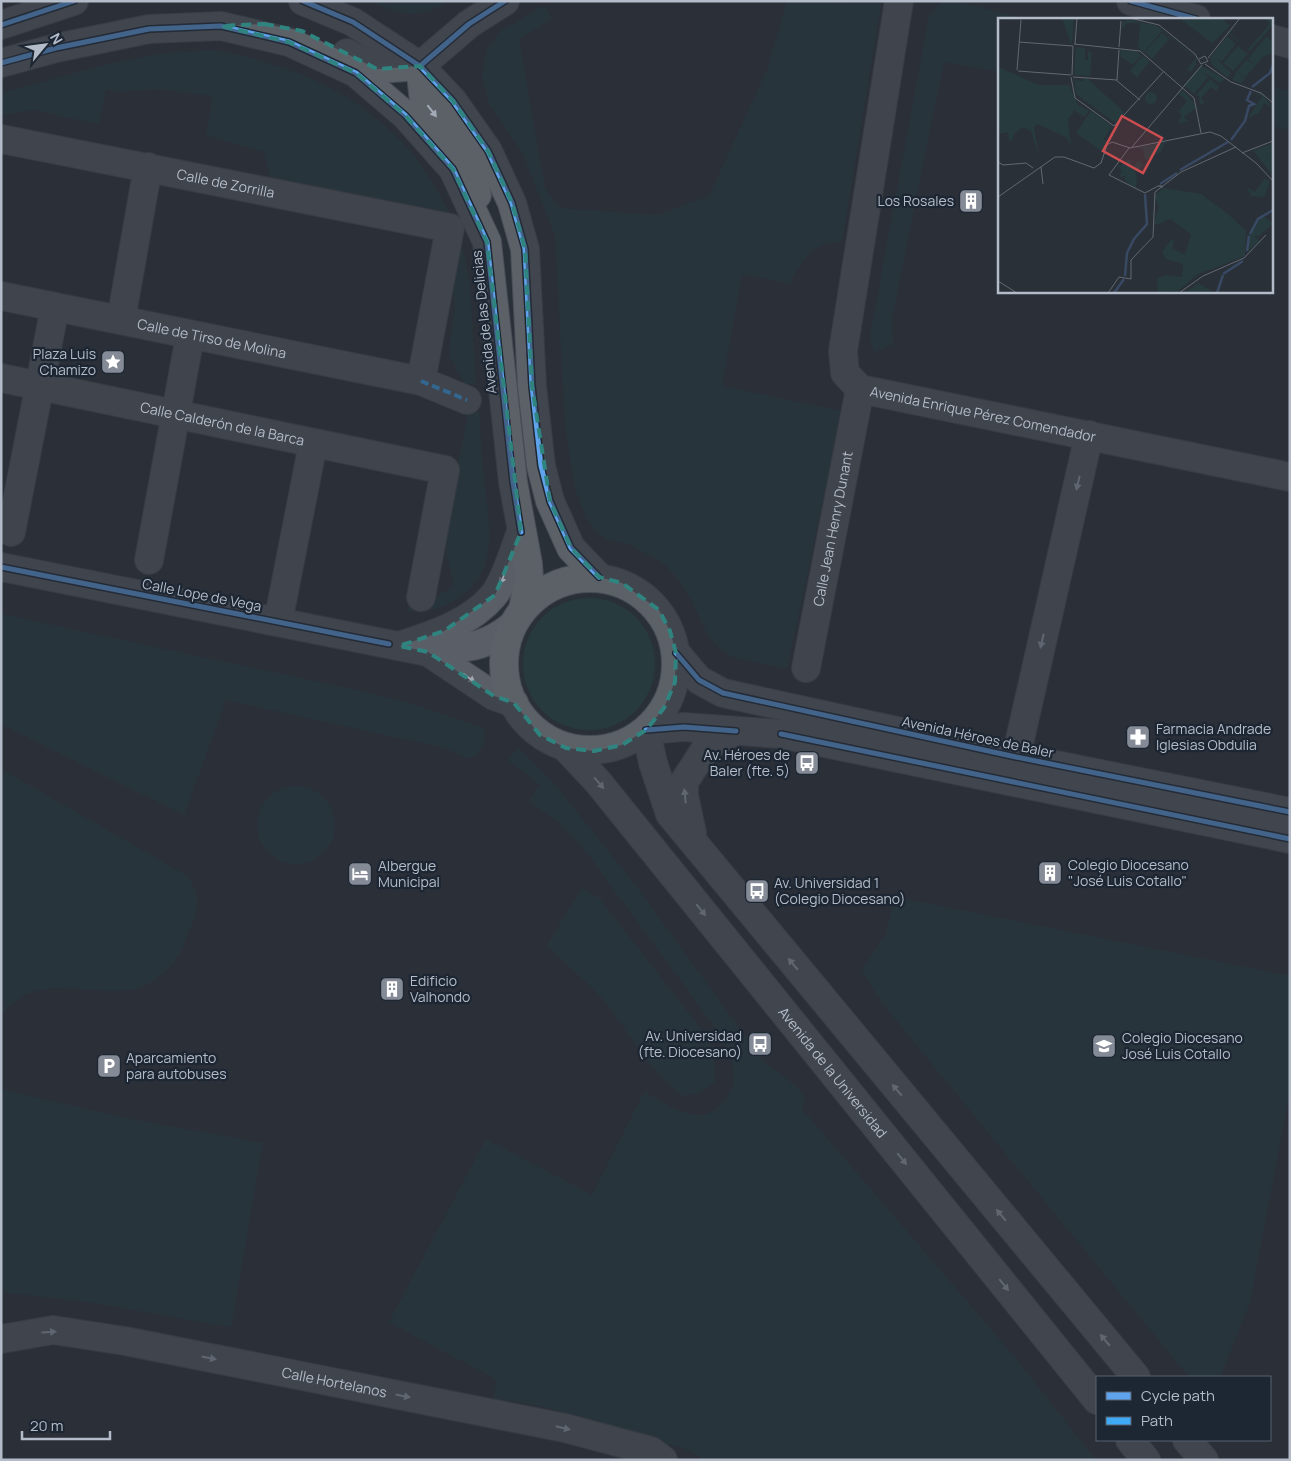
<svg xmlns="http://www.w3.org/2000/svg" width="1291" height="1461" font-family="Manrope,sans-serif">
	<rect width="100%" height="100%" fill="#2a3038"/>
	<g fill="#273a3e">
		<path d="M371,1H448C420,20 400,16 371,1Z"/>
		<path d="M787,1L881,3L842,242C812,241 802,260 790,284L742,274L722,386L842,411L787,669L735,658L720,649L708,635L690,598L677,578L663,563L628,544L606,539L595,531L582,508L574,485L565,424L555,235L523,154L489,103L482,77L486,51L499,32L545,5L552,19L519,39L545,188L560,208L657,215L709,196L767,70Z"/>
		<path d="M942,1H957L1026,19H1000V72L944,62L892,317L893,344L874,353L870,336L929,16Z"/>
		<path d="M216,50C290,66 347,86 402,142C423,163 438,193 453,218L270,177L264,152L206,135L213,96L157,89L119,92L106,90L99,124L33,110L1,115V93L112,63L166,53Z"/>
		<path d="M1272,86L1290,91V130L1272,126Z"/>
		<path d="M459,231L470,284L476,385L464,383L449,355L455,301L447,287Z"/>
		<path d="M469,410L479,413C481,434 481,456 484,477C488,524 503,572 454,601C439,609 425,613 407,611L409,603L429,601L454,586L443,537Z"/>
		<circle cx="589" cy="664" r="66"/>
		<path d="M1,614L357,690L406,702L484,728L485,741L477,755L468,758L445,748L226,700L184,815L1,724Z"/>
		<path d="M518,748L555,785L633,882L763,1061L796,1086L805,1097L802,1109L1008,1349L1096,1460H701L699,1456L682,1448L545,1407L493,1398L497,1380L389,1322L486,1139L592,1195L644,1092C660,1100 678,1114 697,1115C704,1116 713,1112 718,1107C742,1087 734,1068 725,1041L582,846L558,822L529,801L540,785L508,760Z"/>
		<path d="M1,769L186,875C199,890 200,907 192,924C187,936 182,952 174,962C163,975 146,988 129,990C83,996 35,970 1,1016Z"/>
		<circle cx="296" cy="825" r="39"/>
		<path d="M582,888L599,898L709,1039L715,1064V1082L700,1093L683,1096C646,1068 633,1037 605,1002C588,981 565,965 547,945Z"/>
		<path d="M896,897L1290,976V1090L1250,1302L1220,1377H1189L882,1003L862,970L885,935Z"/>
		<path d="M1,1089L120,1117L263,1143L231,1327L87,1302L1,1292Z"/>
	</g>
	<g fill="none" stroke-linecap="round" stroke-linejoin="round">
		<defs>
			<g id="minor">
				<path id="s1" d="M899,1L843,351L845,373L860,389L1290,477"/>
				<path d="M1131,1L1196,19"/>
				<path d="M1272,39L1290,44"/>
				<path id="s2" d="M1,139L450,228L421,381"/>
				<path id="s3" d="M1,296L421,381L467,400"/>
				<path d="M121,320L148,167"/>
				<path id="s4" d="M1,378L445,470L421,597"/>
				<path d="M11,532L55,307"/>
				<path d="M149,560L190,336"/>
				<path d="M1,567L428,652L494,696L514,703"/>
				<path d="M278,622L313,444"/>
				<path d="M399,646C432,635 469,624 493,596C505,582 514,550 521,532"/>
				<path d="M428,652C464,647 482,650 512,626"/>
				<path id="s5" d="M806,668L860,389"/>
				<path d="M1016,757L1089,435"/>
				<path id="s6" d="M1,1339L53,1330L125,1341L565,1428L651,1451L663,1460"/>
			</g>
			<g id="major">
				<path d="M303,1L353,22L420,66L453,101L488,151L512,203L525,249L532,386L541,466L550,501L571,548L599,577"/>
				<path d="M1,25L74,1"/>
				<path d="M347,53L377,69L420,66"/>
				<path d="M1,63L56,48L149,29L221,26L289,42L356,73L405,115L453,169L487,242L513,482L528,564L529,578L523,609"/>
				<path d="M420,66L424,101L468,158L477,195"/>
				<path d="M420,66L469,24L505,1"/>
				<circle cx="590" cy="664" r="86"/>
				<path d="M676,653L699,680L723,693L1016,757L1290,812"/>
				<path d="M646,730L653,763L670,814L1136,1377"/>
				<path d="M646,730L684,727L781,734L1290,839"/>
				<path id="s7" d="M566,748L598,782L1097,1400"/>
				<path d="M692,833L684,796V782L708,745L736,731"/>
				<path d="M1130,1440L1146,1460"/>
				<path d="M1187,1440L1204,1460"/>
			</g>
		</defs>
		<use href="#minor" stroke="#484c53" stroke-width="30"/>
		<use href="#major" stroke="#484c55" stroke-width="30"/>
		<use href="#minor" stroke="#5a5e66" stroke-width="28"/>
		<use href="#major" stroke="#5c6168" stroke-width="28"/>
		<path stroke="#3fa9f5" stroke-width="4" stroke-dasharray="8 4" stroke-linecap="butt" d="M421,381L467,400"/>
		<defs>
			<g id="cycleway">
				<path d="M303,1L353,22L420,66L453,101L488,151L512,203L525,249L532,386L541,466L550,501L571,548L599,577"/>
				<path d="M1131,1L1196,19"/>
				<path d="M1,25L74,1"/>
				<path d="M1,63L56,48L149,29L221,26L289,42L356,73L405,115L453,169L487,242L513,482L521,532"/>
				<path d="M420,66L469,24L505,1"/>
				<path d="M1,567L389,644"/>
				<path d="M676,653L699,680L723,693L1016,757L1290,812"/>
				<path d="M646,730L684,727L736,731"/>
				<path d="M781,734L1290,839"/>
			</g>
		</defs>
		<use href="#cycleway" stroke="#1d2633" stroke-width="8"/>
		<use href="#cycleway" stroke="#60a3ed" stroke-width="5"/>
	</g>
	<defs><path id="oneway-solid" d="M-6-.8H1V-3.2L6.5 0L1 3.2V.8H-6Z" transform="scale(1.25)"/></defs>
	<g fill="#a2aab6">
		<use href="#oneway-solid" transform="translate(432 111) rotate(52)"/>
		<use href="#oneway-solid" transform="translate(599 783) rotate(49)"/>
		<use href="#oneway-solid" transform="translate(685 796) rotate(-96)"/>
		<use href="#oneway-solid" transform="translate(701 910) rotate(51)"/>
		<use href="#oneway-solid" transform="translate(793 964) rotate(-130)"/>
		<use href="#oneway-solid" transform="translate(897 1090) rotate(-130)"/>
		<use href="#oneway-solid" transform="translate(902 1159) rotate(51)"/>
		<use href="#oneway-solid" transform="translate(1001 1215) rotate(-130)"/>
		<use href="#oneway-solid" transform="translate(1004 1285) rotate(51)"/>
		<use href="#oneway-solid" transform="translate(1105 1340) rotate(-130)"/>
	</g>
	<g fill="#a2a9b5">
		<use href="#oneway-solid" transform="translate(1078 483) rotate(103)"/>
		<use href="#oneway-solid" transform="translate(503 577) rotate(114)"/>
		<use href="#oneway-solid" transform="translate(1042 641) rotate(103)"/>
		<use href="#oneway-solid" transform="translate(469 678) rotate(36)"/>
		<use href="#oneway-solid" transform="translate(49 1332) rotate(-4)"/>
		<use href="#oneway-solid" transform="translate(209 1358) rotate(11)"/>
		<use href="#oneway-solid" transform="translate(403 1396) rotate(11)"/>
		<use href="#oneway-solid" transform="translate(563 1428) rotate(13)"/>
	</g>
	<path d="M0 0H1291V1461H0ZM264,24L302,31L377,69L420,66L453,101L488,151L512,203L525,249L532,386L550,501L571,548L599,577L622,583L659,610L670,631L676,653L675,682L664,708L646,730L622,745L594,751L566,748L540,735L514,703L494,696L428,652L399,646L444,631L495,595L521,532L487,242L453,169L405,115L356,73L289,42L221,26Z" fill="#2a3038" fill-opacity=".55" fill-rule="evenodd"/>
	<path fill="none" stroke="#308480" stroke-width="4" stroke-dasharray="10 6" stroke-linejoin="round" d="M264,24L302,31L377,69L420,66L453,101L488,151L512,203L525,249L532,386L550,501L571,548L599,577L622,583L659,610L670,631L676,653L675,682L664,708L646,730L622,745L594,751L566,748L540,735L514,703L494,696L428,652L399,646L444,631L495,595L521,532L487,242L453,169L405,115L356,73L289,42L221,26Z"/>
	<defs>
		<symbol id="building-square" viewBox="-11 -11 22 22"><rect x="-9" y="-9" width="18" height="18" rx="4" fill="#848b96" stroke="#1d2633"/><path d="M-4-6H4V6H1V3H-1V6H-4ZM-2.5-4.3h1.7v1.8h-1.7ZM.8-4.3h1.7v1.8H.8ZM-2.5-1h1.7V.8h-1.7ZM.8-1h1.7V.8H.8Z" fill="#fff"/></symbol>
		<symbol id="sight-square" viewBox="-11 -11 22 22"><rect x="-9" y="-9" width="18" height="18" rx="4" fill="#848b96" stroke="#1d2633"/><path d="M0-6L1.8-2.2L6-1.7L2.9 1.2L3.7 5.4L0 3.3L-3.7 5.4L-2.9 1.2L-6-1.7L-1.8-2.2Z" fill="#fff"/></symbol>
		<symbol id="pharmacy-square" viewBox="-11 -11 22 22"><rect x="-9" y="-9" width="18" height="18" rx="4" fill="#848b96" stroke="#1d2633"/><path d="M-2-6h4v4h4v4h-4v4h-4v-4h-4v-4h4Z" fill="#fff"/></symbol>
		<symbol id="bus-square" viewBox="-11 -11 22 22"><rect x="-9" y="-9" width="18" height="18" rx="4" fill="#848b96" stroke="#1d2633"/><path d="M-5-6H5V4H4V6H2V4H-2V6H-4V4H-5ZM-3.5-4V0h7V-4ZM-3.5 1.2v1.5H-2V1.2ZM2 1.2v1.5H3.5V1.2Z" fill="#fff"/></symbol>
		<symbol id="hotel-square" viewBox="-11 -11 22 22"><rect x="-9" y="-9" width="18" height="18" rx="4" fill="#848b96" stroke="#1d2633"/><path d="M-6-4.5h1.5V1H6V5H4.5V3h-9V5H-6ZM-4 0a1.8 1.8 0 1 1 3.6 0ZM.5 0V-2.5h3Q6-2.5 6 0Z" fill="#fff"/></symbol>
		<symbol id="school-square" viewBox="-11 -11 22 22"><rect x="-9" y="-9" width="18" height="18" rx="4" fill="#848b96" stroke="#1d2633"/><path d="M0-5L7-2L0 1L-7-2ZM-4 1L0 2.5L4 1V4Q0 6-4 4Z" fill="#fff"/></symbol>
		<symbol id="parking-square" viewBox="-11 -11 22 22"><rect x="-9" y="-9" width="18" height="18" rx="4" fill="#848b96" stroke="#1d2633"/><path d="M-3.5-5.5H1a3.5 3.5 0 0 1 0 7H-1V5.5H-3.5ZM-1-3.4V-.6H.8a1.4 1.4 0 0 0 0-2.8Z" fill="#fff"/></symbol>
	</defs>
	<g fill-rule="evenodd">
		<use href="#building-square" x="957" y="187" width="28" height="28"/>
		<use href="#sight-square" x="99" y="348" width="28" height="28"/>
		<use href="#pharmacy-square" x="1124" y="723" width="28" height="28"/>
		<use href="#bus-square" x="793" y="749" width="28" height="28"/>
		<use href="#building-square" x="1036" y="859" width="28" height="28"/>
		<use href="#hotel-square" x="346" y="860" width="28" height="28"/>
		<use href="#bus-square" x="743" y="877" width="28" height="28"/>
		<use href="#building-square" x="378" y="975" width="28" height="28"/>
		<use href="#bus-square" x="746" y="1030" width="28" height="28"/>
		<use href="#school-square" x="1090" y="1032" width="28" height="28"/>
		<use href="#parking-square" x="95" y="1052" width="28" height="28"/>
	</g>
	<g text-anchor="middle" stroke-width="4.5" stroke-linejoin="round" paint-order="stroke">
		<g font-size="14" fill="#b4bcc9" stroke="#1d2633">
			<text dy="5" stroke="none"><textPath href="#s2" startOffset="229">Calle de Zorrilla</textPath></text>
			<text transform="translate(484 322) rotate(-96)" y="5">Avenida de las Delicias</text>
			<text dy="5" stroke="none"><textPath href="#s3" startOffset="215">Calle de Tirso de Molina</textPath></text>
			<text dy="5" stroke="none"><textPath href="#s1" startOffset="524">Avenida Enrique Pérez Comendador</textPath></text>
			<text dy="5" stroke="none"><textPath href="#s4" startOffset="226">Calle Calderón de la Barca</textPath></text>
			<text dy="5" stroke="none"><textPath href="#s5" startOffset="142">Calle Jean Henry Dunant</textPath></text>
			<text transform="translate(202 595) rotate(11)" y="5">Calle Lope de Vega</text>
			<text transform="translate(978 737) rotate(12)" y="5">Avenida Héroes de Baler</text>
			<text dy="5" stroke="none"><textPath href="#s7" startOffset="420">Avenida de la Universidad</textPath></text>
			<text dy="5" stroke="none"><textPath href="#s6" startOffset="339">Calle Hortelanos</textPath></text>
		</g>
		<g font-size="14" fill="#b4bcc9" stroke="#1d2633" text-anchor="start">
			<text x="954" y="206" text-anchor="end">Los Rosales</text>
			<text x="96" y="359" text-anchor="end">Plaza Luis<tspan x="96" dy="16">Chamizo</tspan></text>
			<text x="1156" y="734">Farmacia Andrade<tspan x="1156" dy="16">Iglesias Obdulia</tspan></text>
			<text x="790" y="760" text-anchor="end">Av. Héroes de<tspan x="790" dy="16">Baler (fte. 5)</tspan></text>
			<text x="1068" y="870">Colegio Diocesano<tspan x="1068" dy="16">"José Luis Cotallo"</tspan></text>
			<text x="378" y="871">Albergue<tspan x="378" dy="16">Municipal</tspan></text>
			<text x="774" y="888">Av. Universidad 1<tspan x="774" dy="16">(Colegio Diocesano)</tspan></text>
			<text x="410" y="986">Edificio<tspan x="410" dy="16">Valhondo</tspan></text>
			<text x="742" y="1041" text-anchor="end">Av. Universidad<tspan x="742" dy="16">(fte. Diocesano)</tspan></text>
			<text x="1122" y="1043">Colegio Diocesano<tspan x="1122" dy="16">José Luis Cotallo</tspan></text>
			<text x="126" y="1063">Aparcamiento<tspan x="126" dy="16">para autobuses</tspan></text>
		</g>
	</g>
	<g transform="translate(998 18)">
		<rect width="275" height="275" fill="#2a3038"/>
		<path d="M64,0H76L74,25H73ZM181,0H223L232,8L214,25ZM267,0H275V7L252,33L230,16L242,3L232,16L250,31L272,6ZM129,1L159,8L198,39V47L193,54L189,51L198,40L164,13L146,34L140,30L142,5H129L124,11V5ZM164,15L171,21L154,41L147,34ZM229,18L238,26L224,43L219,41L233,55L229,59L215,48L212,40ZM269,18L275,25L268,33L275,26V34L265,39L243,65L234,62L239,53L246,60L253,52L246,59L239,53L248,42L257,47L250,41ZM240,28L250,36L235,53L225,45ZM78,29L87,30V42H90V33L94,34L92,58L76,57ZM123,32L140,34L143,37L135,47L122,38ZM144,38L152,43L139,59L132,53ZM204,48L227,61L222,65L207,55L210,59L196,76L186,67ZM0,49L41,67H71L80,87L91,93L86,99L76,92L70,102L73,127L79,133L72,127L69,120L40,106L36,109L41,138L33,113L25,109L16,116L14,122L11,123L10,114L0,116L3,112H0ZM86,60L90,61L127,95L117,105L78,76L76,62L85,63ZM212,61L221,69L218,73L213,69L203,80L207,84L202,87L201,78L198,77ZM254,72L264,76L275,90L266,85L261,95L250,100L264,78ZM186,73L199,89L186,99L190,103L180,106L184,96L169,86L181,93L189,83L180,75ZM147 80a6 6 0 1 1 12 0a6 6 0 1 1-12 0ZM93,93L114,108L106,121L109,123L112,117L105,134L78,115ZM168,124L162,135L147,142L145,131L138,130ZM275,125V135L273,155L255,133ZM132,141L134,150L140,143L145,147L139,154L136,151L139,158L138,171L126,161L128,158L121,159L124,152L118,147L122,148ZM267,160L272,164L266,179L254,178L248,169L257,174ZM165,170L203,176L230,196L248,213L247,238L198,257L180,273L160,274L159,261L167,257L184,259L185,246L168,241L164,235L168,228L174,221L176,223L174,230L187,237L193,216L172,201L155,208L161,189L156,178ZM275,191L266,198L273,204L275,202V206L261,218H256L262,223L248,234L250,217L256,205ZM200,265L212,272V275L189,274Z" fill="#273a3e"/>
		<path fill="none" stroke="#384963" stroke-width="2.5" d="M254,69L272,55L275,47M233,122L247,103L251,88L256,86L249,82L253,73M182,152L230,124M162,166L179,155M252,216L260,201L275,192M249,233L251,218M225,256L245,243M127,258L129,235L136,221L149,206L147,176M116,275L126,261M219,275L225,257"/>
		<path fill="none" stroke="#616872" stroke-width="1" d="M132,0L161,7L197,36L203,46L210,43L207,38L201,41M21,24L75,28M76,26L142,33L196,80L203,115M77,26L79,0M121,29L123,3M210,40L242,0M207,46L233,64L263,75L275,85M19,52L23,2M20,53L73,57M74,57L75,28M73,59L77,80L116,108M75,59L119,62L121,32M118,62L142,82M116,108L166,53M134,129L204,47M131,130L111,157L147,175L160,168H164L165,169L161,168M244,135L275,123M0,144L5,147L28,145L35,150M43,149L45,166M0,179L57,139H66L96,150L103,145L109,127L114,124L132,130L212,114L223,118L258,145L275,163M0,238V255M0,263L19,275M110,275L121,259L133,261V242L155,219L157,174L183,154L238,129M181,275L205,258L246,240L268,217"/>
		<path fill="#ce4d50" fill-opacity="0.15" stroke="#ce4d50" stroke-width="2.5" d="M124,98L164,120L145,155L105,133Z"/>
		<rect width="275" height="275" fill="none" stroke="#b4bcc9" stroke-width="2.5"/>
	</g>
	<rect width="1291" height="1461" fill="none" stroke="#b4bcc9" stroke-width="5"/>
	<rect x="1096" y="1376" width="175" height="65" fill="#1d2633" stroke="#59626f"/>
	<rect x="1106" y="1392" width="25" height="8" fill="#60a3ed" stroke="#59626f"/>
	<text x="1141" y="1401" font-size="15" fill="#b4bcc9">Cycle path</text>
	<rect x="1106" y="1417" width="25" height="8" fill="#3fa9f5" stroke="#59626f"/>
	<text x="1141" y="1426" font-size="15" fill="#b4bcc9">Path</text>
	<g transform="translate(45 45) rotate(61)" stroke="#1d2633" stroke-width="4" paint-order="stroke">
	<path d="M0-4L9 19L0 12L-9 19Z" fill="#b4bcc9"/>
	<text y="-8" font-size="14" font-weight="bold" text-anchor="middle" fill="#b4bcc9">N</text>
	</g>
	<path d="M22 1431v8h88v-8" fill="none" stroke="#b4bcc9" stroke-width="2.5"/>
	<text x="30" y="1431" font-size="15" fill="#b4bcc9" stroke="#1d2633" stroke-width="4" paint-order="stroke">20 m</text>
</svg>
